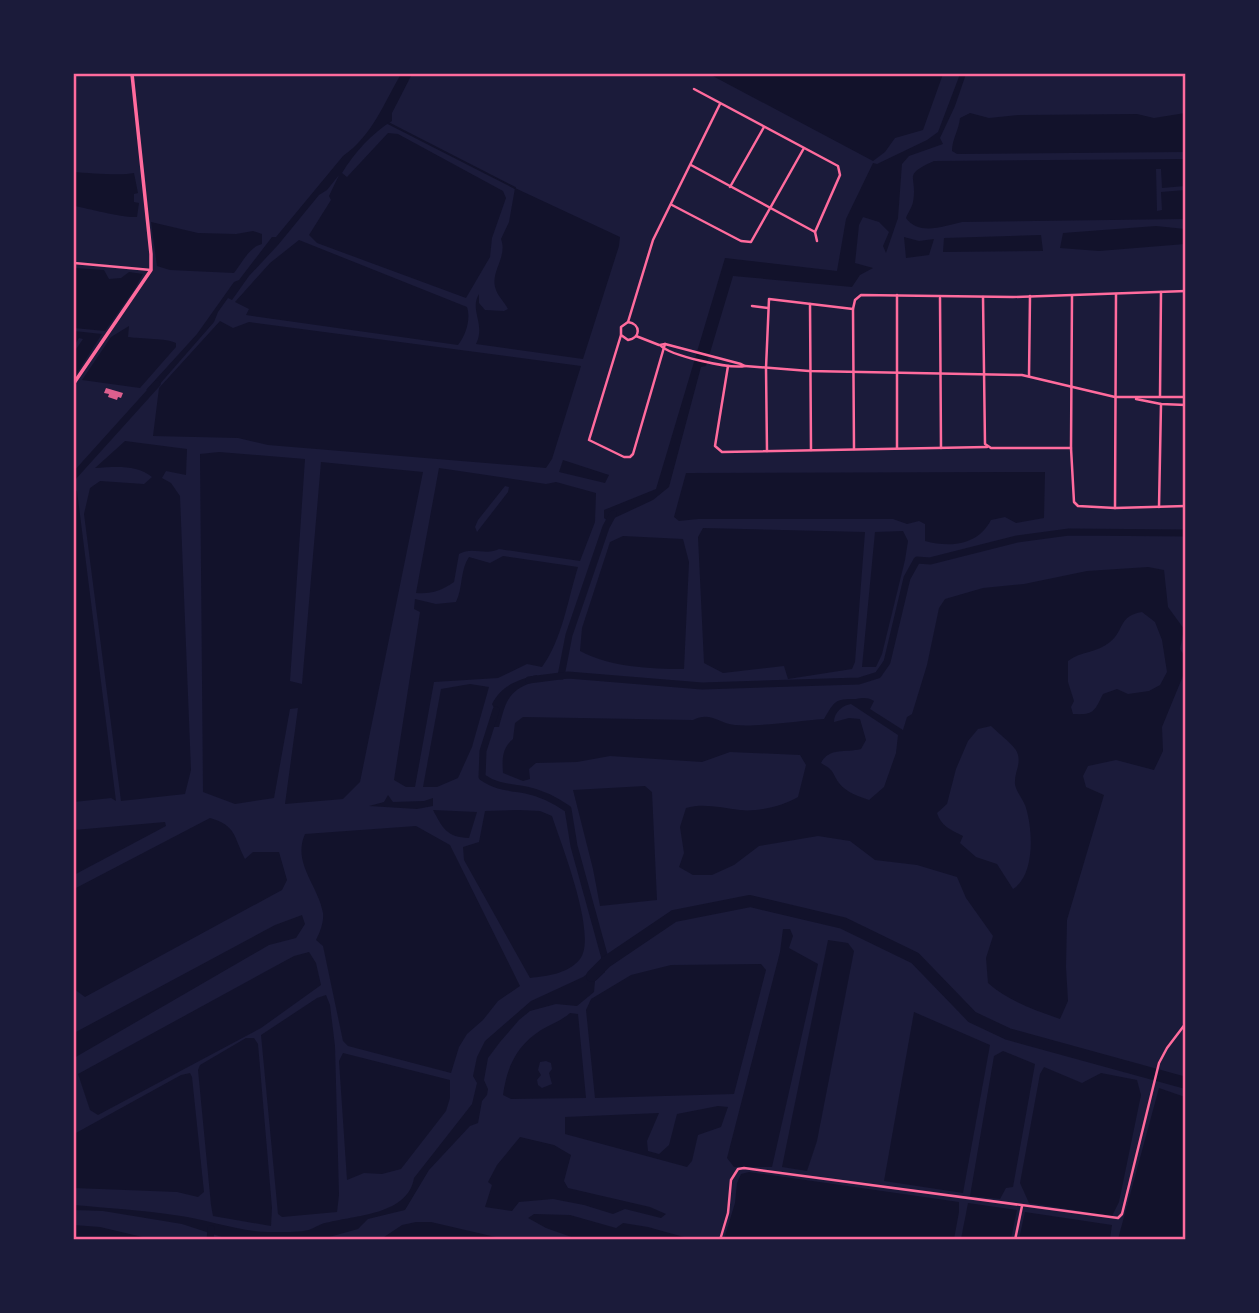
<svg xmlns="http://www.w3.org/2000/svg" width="1259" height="1313" font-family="'DejaVu Sans',sans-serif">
	<rect width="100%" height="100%" fill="#1b1b3a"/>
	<g fill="#12122b" fill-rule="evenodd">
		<path d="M401,74H412L392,113V121C372,133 354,153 342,173L347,177L388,133L398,134L503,191L506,198L492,238L490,257L466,298L317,243L309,235L331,200L329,196L339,175L327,190L319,195L278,245L249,276L232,300L228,298L218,312L214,322L159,385L157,384L153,389L146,390L197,334L234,282L239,280L272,237H276L343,156C372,136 384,103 401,74Z"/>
		<path d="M709,74H708H943L923,130L895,138L885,152L873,161Z"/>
		<path d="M960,74H966L955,106L940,138L943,144L909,156L902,164L898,218L886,253L883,246L889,232L879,222L863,217L859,225L855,263L873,268L860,275L852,287L733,276L706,366L701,367L669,487L653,500L608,521L604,518V510L656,489L725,258L837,271L846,219L873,163L877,164L927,140L938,132Z"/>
		<path d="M970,113L989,118L1019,115L1137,114L1154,118L1185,113V152L957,154L952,151C952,139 959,130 960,118Z"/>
		<path d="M1185,159V186L1162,188L1161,169H1156L1157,211L1162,210L1161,192L1185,190V219L962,222C944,226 919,236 906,218C908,213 912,207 913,202C918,175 901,176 934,161Z"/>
		<path d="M74,172C89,173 121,176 134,173L138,193L134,194V202L139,203L137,217C122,218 91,209 74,206Z"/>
		<path d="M515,188L620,237L619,246L583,359L476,344C486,324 469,310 479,294V303L485,310L504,311L508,309C505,303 498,296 496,290C489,272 508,258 501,239L509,222Z"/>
		<path d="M151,222L198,233L236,234L253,231L262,234V244C249,247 242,263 234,273L170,270L157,266Z"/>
		<path d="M1156,226L1185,229V244L1099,251L1060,248L1063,233Z"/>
		<path d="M1041,235L1043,251L943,252L944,238Z"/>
		<path d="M904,237L919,241L934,239L929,255L906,258Z"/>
		<path d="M299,240L467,307C471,319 466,335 458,345L246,315L249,309L235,302L270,263Z"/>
		<path d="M74,268L104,270L109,279L121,278L129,272L143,274L134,290L105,331L74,328Z"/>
		<path d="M220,321L233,328L249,322L581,366L552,459L546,468L268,445L238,438L153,436L159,388Z"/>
		<path d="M129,326L128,337C141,339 167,338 176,343V347L140,388L82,380L111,337Z"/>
		<path d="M74,331L102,334L74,378V352L83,339L79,338L74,346Z"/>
		<path d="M125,441L187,449L186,475L166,471L162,478L171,483L180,496L191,770L185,794L121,801L84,514L90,488L100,481L144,484L152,477C136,464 115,467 95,468Z"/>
		<path d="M219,452L305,459L290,681L302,684L321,462L423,472L360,782L343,799L285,804L298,708L290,709L274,798L235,804L203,792L200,454Z"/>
		<path d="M563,460L609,475L605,483L559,472Z"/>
		<path d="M439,468L546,484L556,482L596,493L595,522L580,561L499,549C486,556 472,546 459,554L454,582C441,591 432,594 416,593ZM505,486L509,487L508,492L477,532L475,527L478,520Z"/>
		<path d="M1045,472L1044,518L1016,523L1005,517L991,520C978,545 951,548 925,541V524L919,521L907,524L893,519H698L679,521L674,517L686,473Z"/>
		<path d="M74,489L77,491L116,801L111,798L74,802Z"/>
		<path d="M703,528L865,532L855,662L852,669L788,679L784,666L723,673L704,663L698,537Z"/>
		<path d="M903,531L908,541L905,560L882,654L876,667H862L875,532Z"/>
		<path d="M623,536L683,539L689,562L684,669C650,669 609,667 580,651L582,628L610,542Z"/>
		<path d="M503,556L578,567C568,599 562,640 542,667L527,664L498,678L434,682L415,787H406L394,780L420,612L414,609L415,599L436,604L456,602C463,588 460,570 469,557L490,563Z"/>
		<path d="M1148,567L1164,570L1168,607L1184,629L1180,649L1185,657V671L1162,727L1163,751L1154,770L1116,760L1088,766L1083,776L1086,787L1104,795L1067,920L1066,967L1068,1001L1060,1019C1035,1010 1008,1001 988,983L986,958L993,936L966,898L957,877L917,865L875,860L850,841L818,836L759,846L734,865L712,875H693L679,867L684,853L680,827L686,808C704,803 722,808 740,810C758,812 783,806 798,797L806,765L800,755L730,752L702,762L610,756L577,762L536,763L529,769L530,779L523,781L503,773C502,759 502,748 513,739L515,723L523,717L693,720C710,711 718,723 735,725C759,727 798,721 824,719C835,701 834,699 856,699C863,698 867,697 874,701L870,709L903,730L907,717L912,714L927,665L939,608L945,599L983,588L1024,584L1087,571ZM1142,612L1155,622L1162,640L1167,672L1160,685L1149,691L1128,694L1117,689L1103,694C1094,712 1094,715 1073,714L1071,707L1074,701L1068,682V661C1081,651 1097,653 1110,642C1125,630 1118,616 1142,612ZM851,704L898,735L896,753L884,787L869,800C858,796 847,793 839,783C831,771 835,771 821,763C829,747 846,753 861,749L866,740L860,719L849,718L834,722C834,712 843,705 851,704ZM991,726C997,732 1015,746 1017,752C1022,764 1014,772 1015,784C1016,792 1024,800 1026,808C1033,831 1035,875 1013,889L997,864L976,857L960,843L963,836C951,830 941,826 937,813L947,804L956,769L968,741L978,729Z"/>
		<path d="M537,675L536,681C508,690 506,701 499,727H494L495,710L492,704C502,685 517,680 537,675Z"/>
		<path d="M470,684L489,687L472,747L458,778L437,787H423L441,689Z"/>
		<path d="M645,786L652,792L657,900L600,906L593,869L573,790Z"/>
		<path d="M388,795L393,802L424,801L433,798V806L417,809L369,806L384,802Z"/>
		<path d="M433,810L477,812L469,838C447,837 443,829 433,810Z"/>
		<path d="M519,810L540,811L552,816C561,844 598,936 580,959C568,974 547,976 530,978L464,860L463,847L479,842L485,811Z"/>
		<path d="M210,818C237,826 233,836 245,859L253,852H279L287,880L282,890L85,997L74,989V889Z"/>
		<path d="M165,822L166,826L74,875V830Z"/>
		<path d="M416,826L450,845L520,986L498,1001L483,1020L467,1034L459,1047L451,1073L348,1046L343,1041L323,946L316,940C320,932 324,922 323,913C318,885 292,863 305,834Z"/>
		<path d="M302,915L305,924L296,938L269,945L74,1058V1033L275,925Z"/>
		<path d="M783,929H790L793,936L789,948L818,964L772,1167H734L727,1158L780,952Z"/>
		<path d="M828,940L848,943L854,951L817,1141L807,1171L782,1167Z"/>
		<path d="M309,952L316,963L321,985L261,1028L98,1115L90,1110L78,1074L294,956Z"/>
		<path d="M761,964L766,970L734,1094L595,1098L586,1010L591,999L631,975L671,965Z"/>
		<path d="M599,965H604L605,972L595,981L594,992L577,1006L556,1004L530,1011L519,1020L500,1042L488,1058L484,1080L488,1089L487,1095L482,1101L478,1123L470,1126L429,1170L405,1210L368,1219L358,1229L322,1239L231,1240L182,1224L103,1211L74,1210V1205C107,1208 141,1210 174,1215C206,1219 236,1231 268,1232C278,1232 303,1233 311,1229C318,1226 322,1223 330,1222C358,1215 408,1214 414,1178L472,1104L477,1083L473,1076L477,1057L485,1041L531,1001L583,977Z"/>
		<path d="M326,995L330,1005L335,1046L339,1195L337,1212L282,1217L278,1214L261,1035L317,998Z"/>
		<path d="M914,1012L990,1045L963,1193L884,1181Z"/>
		<path d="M570,1013L578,1014L586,1098L511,1099L503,1095C507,1067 516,1046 541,1030C551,1024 561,1021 570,1013ZM546,1061L551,1063L552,1069L549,1073L552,1084L542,1088L538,1085L537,1080L541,1075L538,1070L540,1062Z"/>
		<path d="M246,1038H254L258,1044L272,1208L271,1226L213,1216L211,1205L198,1070L200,1065Z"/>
		<path d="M1003,1051L1035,1064L1013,1187L1006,1188L1000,1199L970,1196L994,1056Z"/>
		<path d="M343,1053L450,1080V1098L446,1111L401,1169L382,1174L364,1173L347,1180L339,1061Z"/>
		<path d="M1044,1067L1082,1083L1101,1073L1137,1080L1141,1095L1119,1202L1112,1216L1029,1203L1020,1183L1040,1074Z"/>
		<path d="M190,1073L192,1077L204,1192L198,1197L177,1192L74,1188V1134L181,1075Z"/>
		<path d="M1159,1088L1185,1097V1239H1118Z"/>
		<path d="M718,1106L728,1107L721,1127L698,1135L692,1161L687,1167L565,1134V1117L659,1113L647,1141L648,1151L659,1154L669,1145L677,1114Z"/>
		<path d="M520,1137L554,1145L571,1155L564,1181L568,1188L650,1207L666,1214L661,1218L625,1209L613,1214L584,1205L553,1199L519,1202L512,1211L485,1207L492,1185L488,1182L497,1165Z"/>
		<path d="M749,1172L959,1202V1212L954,1239H724L735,1203L737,1183L741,1174Z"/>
		<path d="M968,1203L1017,1210L1011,1239H961Z"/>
		<path d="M1025,1212L1112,1225L1110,1239H1019Z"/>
		<path d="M534,1214L570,1215L616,1228L623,1223L648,1227L691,1239H577L546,1228L528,1218Z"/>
		<path d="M416,1222H431L504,1239H381L402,1225Z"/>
		<path d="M74,1225L100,1227L151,1239H74Z"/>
	</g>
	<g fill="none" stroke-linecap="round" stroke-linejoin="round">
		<path stroke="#12122b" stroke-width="2" d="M388,123L515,188"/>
		<g stroke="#12122b" stroke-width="7">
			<path d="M74,476L157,384"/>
			<path d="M561,676L569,635L606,527L613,514"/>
			<path d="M529,680L568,675L702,686L859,681L878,675L887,662L907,578L917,560L930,561L1017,539L1069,532L1186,533"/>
			<path d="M496,710L483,751L482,777C496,787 509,787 526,790C541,793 555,800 568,809L574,846L606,962"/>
			<path d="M210,1240L211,1229"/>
		</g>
		<path stroke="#12122b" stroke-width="12" d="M592,976L606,962L674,916L750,901L843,923L915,958L972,1017L1008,1034L1186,1083"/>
	</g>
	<path fill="#dd5f8e" d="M106,388L123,393L121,398L118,397L117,400L108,397L109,394L104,393Z"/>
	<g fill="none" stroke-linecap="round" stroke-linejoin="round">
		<path stroke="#ff6b9d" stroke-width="2" d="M1183,74L1186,76"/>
		<g stroke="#ff6b9d" stroke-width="2.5">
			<path d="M691,165L815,232L840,175L838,166L694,89"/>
			<path d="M730,187L764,127"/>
			<path d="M672,205L741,241L751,242L804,148"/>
			<path d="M815,232L817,241"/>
			<path d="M74,263L151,270"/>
			<path d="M897,295V448"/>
			<path d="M1072,296L1071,448L1074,502L1078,506L1115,508L1186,506"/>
			<path d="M983,297L985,444L991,448H1071"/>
			<path d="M940,298L941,448"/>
			<path d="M810,304L811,450"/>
			<path d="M752,306L768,308"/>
			<path d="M628,322L653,240L720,104"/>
			<path d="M621,335L628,340C641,338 641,324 628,322L621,327V335L589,440L624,457H630L633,454L665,344"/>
			<path d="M636,336L659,345"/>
			<path d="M665,344L741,364L745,366C730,369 670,356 660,345Z"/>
			<path d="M728,366L715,446L722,452L987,447"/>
			<path d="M745,366L809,371L1022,375L1115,397H1186"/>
			<path d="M1029,376L1030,296"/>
			<path d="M1160,396L1161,292"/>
			<path d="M1136,399L1161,404L1186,405"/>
			<path d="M854,449L853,309L855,300L861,295L1013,297L1186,291"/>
			<path d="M767,451L766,368L769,299L853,309"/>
			<path d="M1159,507L1161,404"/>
			<path d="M1115,508L1116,294"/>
			<path d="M720,1240L728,1213L731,1180L738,1169L744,1168L1118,1218L1122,1214L1159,1063L1167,1048L1186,1023"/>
			<path d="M1015,1240L1022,1206"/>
		</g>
		<path stroke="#ff6b9d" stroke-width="3.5" d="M74,383L151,270V254L132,74"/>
	</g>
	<rect width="1259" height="1313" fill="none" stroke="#1b1b3a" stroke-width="150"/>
	<rect x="75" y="75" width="1109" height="1163" fill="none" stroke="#ff6b9d" stroke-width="2.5"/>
</svg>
